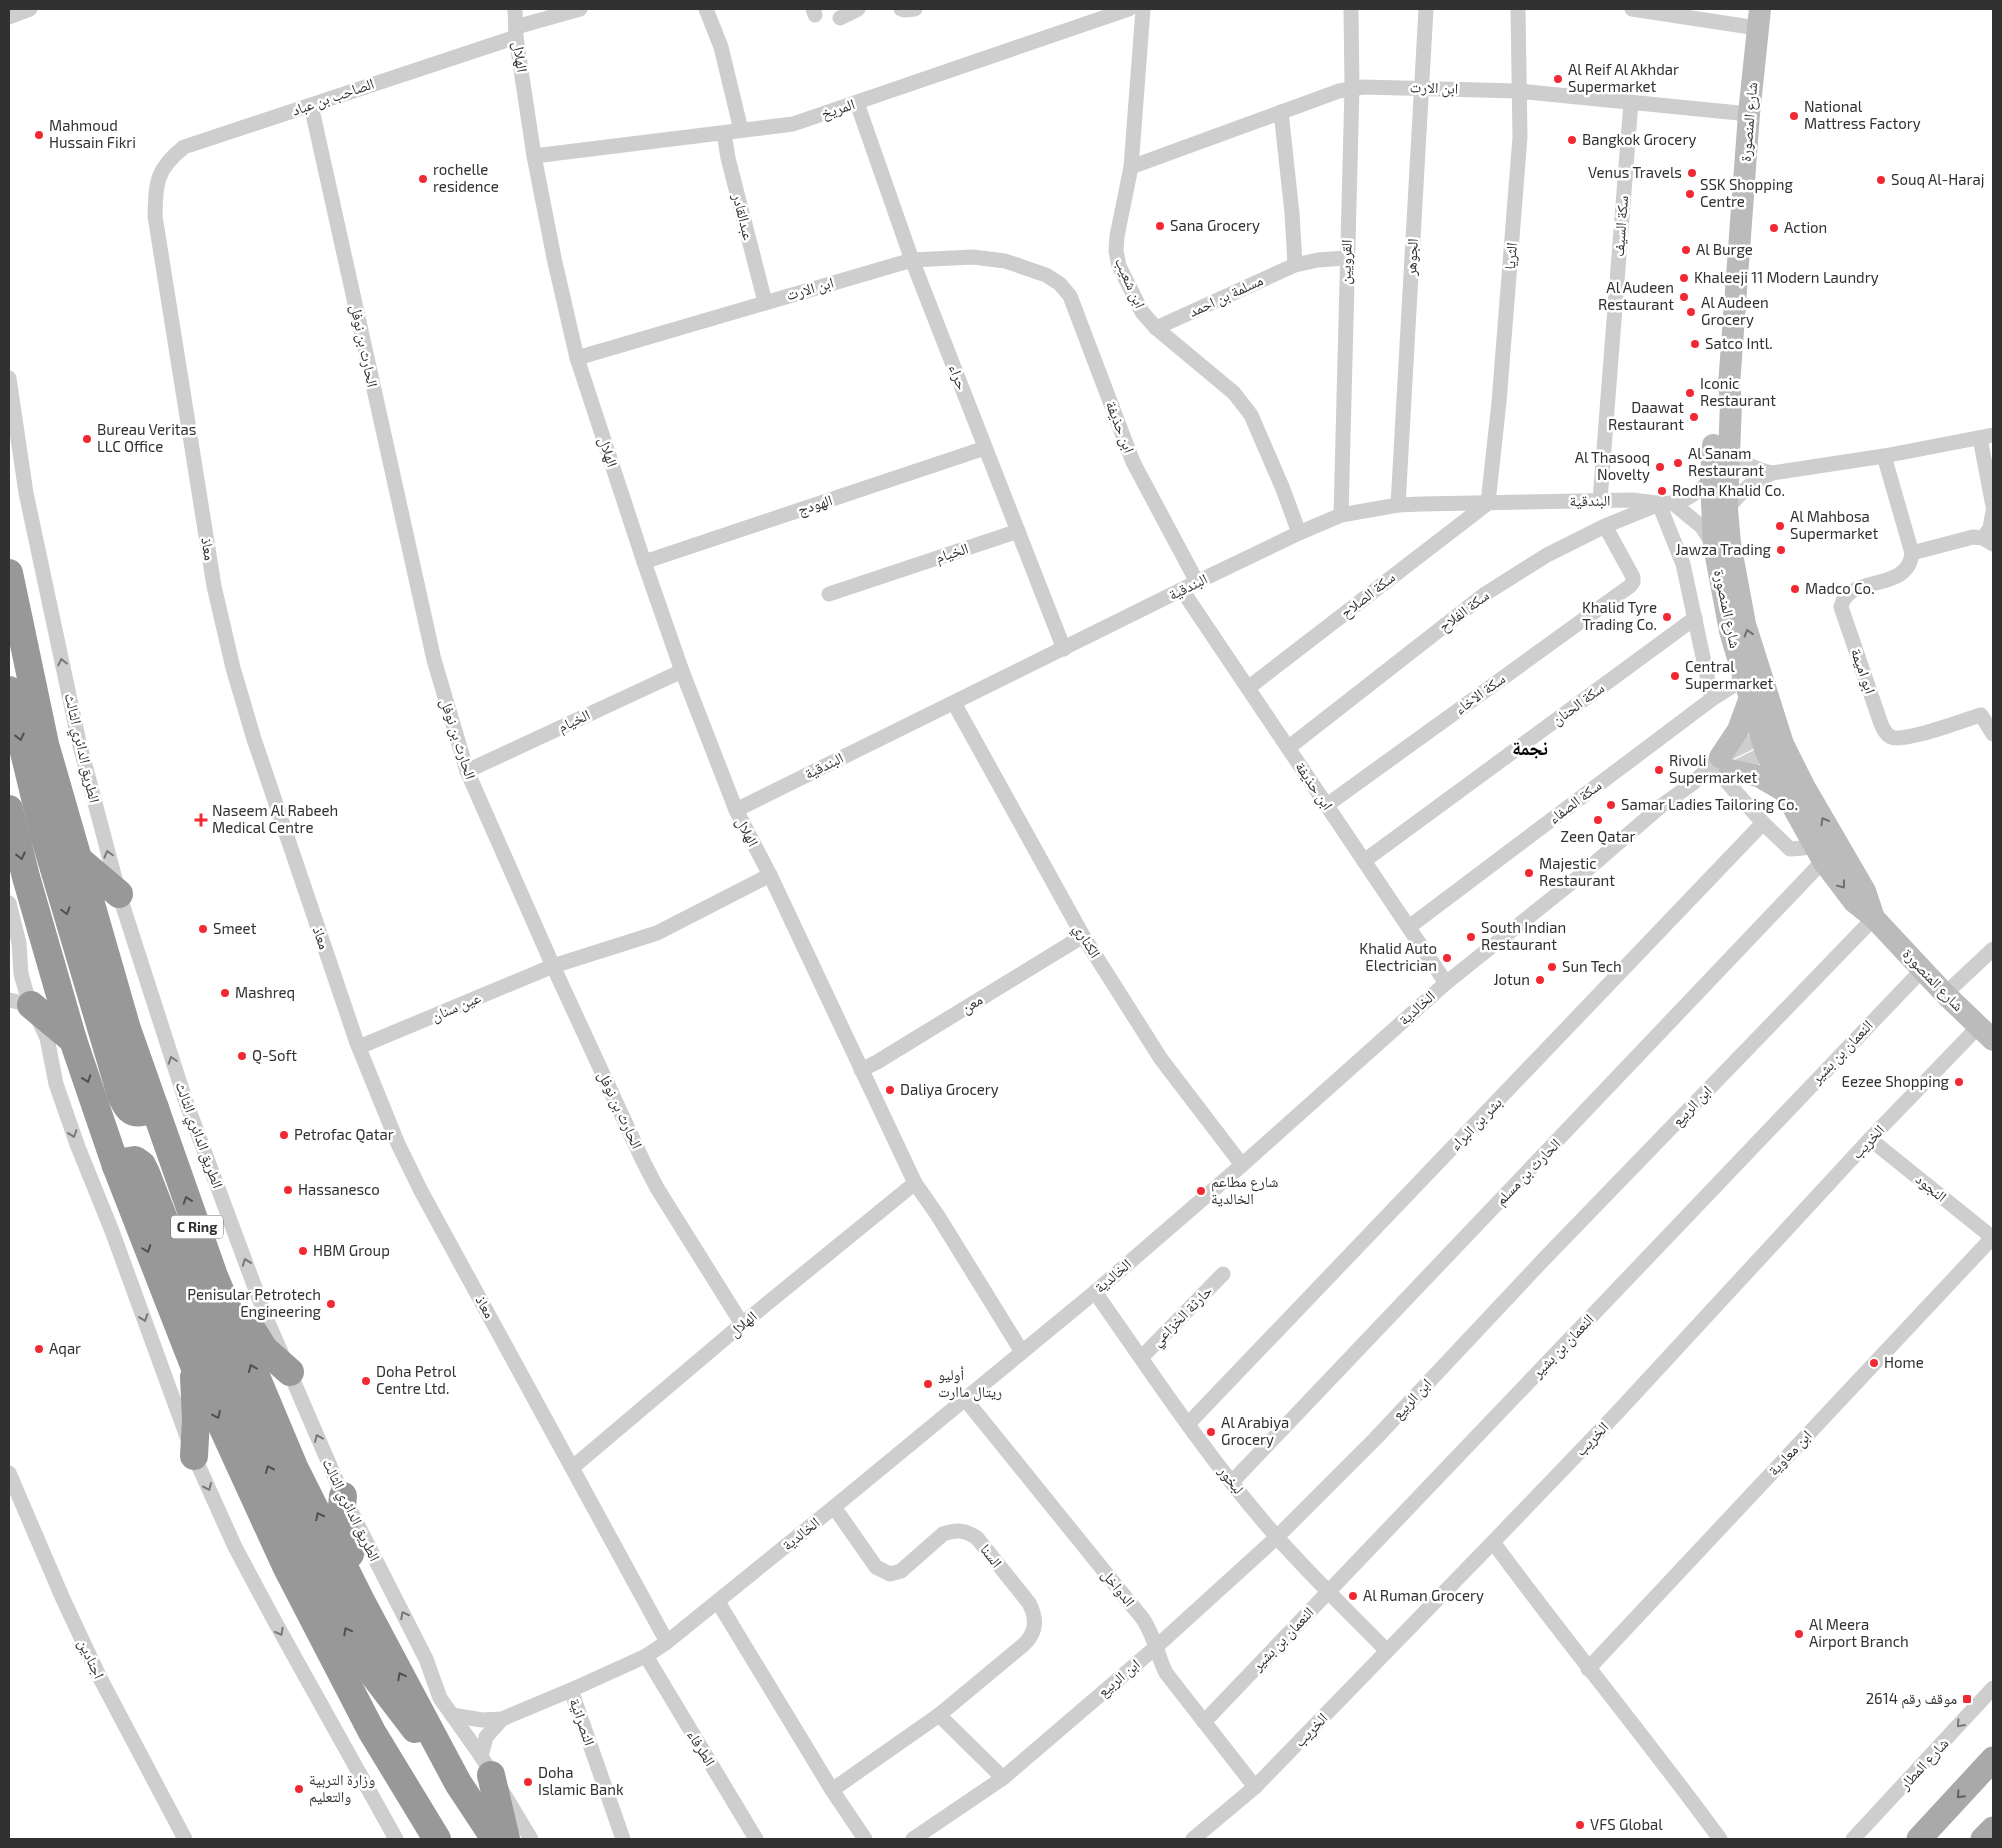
<svg xmlns="http://www.w3.org/2000/svg" width="2002" height="1848" font-family="'Exo 2','Noto Naskh Arabic',sans-serif">
	<rect width="100%" height="100%" fill="#fff"/>
	<g fill="none" stroke-linecap="round" stroke-linejoin="round">
		<g stroke="#cecece" stroke-width="15">
			<path d="M515,9L516,37L534,156L554,258L577,358L644,562L682,671L736,810L770,875L915,1183L938,1216L1022,1352"/>
			<path d="M706,9L721,47L741,130"/>
			<path d="M813,9L815,15"/>
			<path d="M901,9L904,10L915,9"/>
			<path d="M1143,9L1131,167L1117,236L1116,251L1119,266L1142,312L1156,328L1234,393L1251,415L1283,489L1299,533"/>
			<path d="M1632,9L1757,28"/>
			<path d="M9,17L30,9"/>
			<path d="M840,18L858,9"/>
			<path d="M516,27L580,9"/>
			<path d="M516,37L184,147C156,169 156,182 155,216L214,586L233,668L254,739L357,1043L398,1144L421,1191L667,1642"/>
			<path d="M857,103L912,260L1064,649"/>
			<path d="M311,105L434,660L467,771L553,966L643,1161L657,1188L742,1324"/>
			<path d="M1281,112L1292,213L1295,265"/>
			<path d="M724,133L728,158L765,302"/>
			<path d="M534,156L793,124L1129,9"/>
			<path d="M1131,167L1339,91L1363,87L1518,91L1749,114"/>
			<path d="M1156,328L1295,265L1318,260L1346,258"/>
			<path d="M577,358L912,260L973,257L1005,261L1046,275L1060,284L1070,296L1133,462L1197,582"/>
			<path d="M9,378L26,493L79,742L119,894L186,1102L267,1320L343,1496L426,1659L440,1698L481,1756L531,1839"/>
			<path d="M1980,438L1993,506"/>
			<path d="M1728,446C1740,462 1753,469 1772,473"/>
			<path d="M1884,456L1912,553C1908,594 1848,573 1841,607L1880,721C1882,727 1885,734 1891,737C1905,743 1963,720 1981,715L1993,734"/>
			<path d="M1600,500L1631,102"/>
			<path d="M1674,504L1702,527L1712,543"/>
			<path d="M1398,505L1426,9"/>
			<path d="M1727,509L1742,492L1751,484L1772,473L1884,456L1993,435"/>
			<path d="M1341,515L1352,88L1351,9"/>
			<path d="M1983,538L1990,528L1993,511"/>
			<path d="M1912,553L1973,537L1983,538L1993,544"/>
			<path d="M644,562L985,448"/>
			<path d="M1182,590L1446,983"/>
			<path d="M829,594L1018,531"/>
			<path d="M1248,688L1488,503L1499,402L1520,137L1518,9"/>
			<path d="M954,703L1083,936L1161,1059L1242,1165"/>
			<path d="M1288,748L1485,594L1547,555L1605,526L1659,504L1683,564L1712,699"/>
			<path d="M467,771L682,671"/>
			<path d="M1729,771L1773,749"/>
			<path d="M1720,774L1763,823L1790,849L1803,848L1814,845"/>
			<path d="M1327,805L1630,586L1633,582V577L1605,526"/>
			<path d="M736,810L1197,582L1299,533L1341,515L1398,505L1421,504L1632,500C1673,505 1679,509 1711,480"/>
			<path d="M1364,861L1695,618"/>
			<path d="M9,903L19,943L21,974L27,995L47,1038L56,1084L78,1147L112,1231L194,1456L235,1547L274,1620L396,1839"/>
			<path d="M1409,927L1712,699L1744,679"/>
			<path d="M1945,994L1993,949"/>
			<path d="M9,1000L31,1005"/>
			<path d="M359,1047L553,966L657,933L770,875"/>
			<path d="M861,1070L877,1062L1083,936"/>
			<path d="M1870,1139L1993,1238"/>
			<path d="M1095,1292C1153,1375 1209,1460 1276,1536C1311,1576 1350,1613 1387,1651"/>
			<path d="M1141,1358L1223,1274"/>
			<path d="M965,1399L1143,1619C1155,1637 1157,1655 1166,1673L1255,1787"/>
			<path d="M1188,1424L1763,823"/>
			<path d="M573,1467L742,1324L915,1183"/>
			<path d="M9,1473L63,1599L100,1678L185,1839"/>
			<path d="M1232,1482L1823,861"/>
			<path d="M1493,1542C1567,1643 1647,1739 1720,1839"/>
			<path d="M718,1602L832,1790L865,1839"/>
			<path d="M646,1656L756,1839"/>
			<path d="M1588,1669L1992,1238"/>
			<path d="M571,1690L623,1839"/>
			<path d="M452,1715L482,1720L502,1719L571,1690L646,1656L667,1642L834,1507L1095,1292L1242,1165L1446,983L1581,875L1661,806L1692,784L1720,757L1769,733"/>
			<path d="M939,1715L1003,1778"/>
			<path d="M1204,1722L1922,970"/>
			<path d="M481,1756L486,1737L502,1719"/>
			<path d="M832,1790L939,1715L1022,1646C1036,1634 1038,1620 1029,1603L977,1538C965,1530 956,1529 943,1534L901,1571L890,1574L876,1567L834,1507"/>
			<path d="M913,1839L1003,1778L1156,1647L1277,1537L1375,1439L1545,1258L1874,918"/>
			<path d="M1193,1839L1255,1787L1493,1542L1616,1414L1870,1139L1979,1026"/>
			<path d="M1853,1839L1993,1688"/>
		</g>
		<g stroke="#bbb" stroke-width="22">
			<path d="M1760,9L1749,114L1729,385L1731,402L1727,509L1730,543L1745,624L1783,744L1804,786L1865,891L1874,918"/>
			<path d="M1713,445L1711,480L1714,546L1730,631L1766,752L1784,791L1823,861L1854,902L1874,918L1945,994L1993,1040"/>
			<path d="M1720,757L1738,730L1749,700"/>
			<path d="M1730,770L1758,776L1784,791"/>
		</g>
		<g stroke="#a9a9a9" stroke-width="25">
			<path d="M1919,1839L1993,1759"/>
			<path d="M1983,1839L1993,1829"/>
		</g>
		<g stroke="#989898" stroke-width="28">
			<path d="M9,573L45,744L127,1029L214,1276L294,1467L360,1599L458,1783L495,1839"/>
			<path d="M9,690L44,835L121,1095C130,1116 136,1115 155,1108"/>
			<path d="M9,809L26,877L73,1040L116,1166L193,1363L286,1566L372,1732L437,1839"/>
			<path d="M79,860L119,894"/>
			<path d="M31,1005L73,1040"/>
			<path d="M116,1166L123,1162L135,1160L142,1165L146,1173L205,1325L318,1573L349,1635L373,1674L415,1729"/>
			<path d="M246,1320L264,1349L290,1372"/>
			<path d="M194,1377L196,1419L194,1456"/>
			<path d="M343,1496L341,1517L350,1554"/>
			<path d="M491,1775L506,1839"/>
		</g>
	</g>
	<defs><path id="oneway-chevron" d="M-2-3.5L2.5 0L-2 3.5" fill="none" stroke-width="1.6" stroke-linecap="round" stroke-linejoin="round" transform="scale(1.25)"/></defs>
	<g stroke="#6f6f6f">
		<use href="#oneway-chevron" transform="translate(1748 633) rotate(-107)"/>
		<use href="#oneway-chevron" transform="translate(1824 821) rotate(-120)"/>
		<use href="#oneway-chevron" transform="translate(1842 885) rotate(53)"/>
	</g>
	<g stroke="#787878">
		<use href="#oneway-chevron" transform="translate(62 662) rotate(-102)"/>
		<use href="#oneway-chevron" transform="translate(108 854) rotate(-105)"/>
		<use href="#oneway-chevron" transform="translate(172 1060) rotate(-108)"/>
		<use href="#oneway-chevron" transform="translate(73 1134) rotate(71)"/>
		<use href="#oneway-chevron" transform="translate(246 1262) rotate(-110)"/>
		<use href="#oneway-chevron" transform="translate(144 1318) rotate(70)"/>
		<use href="#oneway-chevron" transform="translate(318 1438) rotate(-113)"/>
		<use href="#oneway-chevron" transform="translate(208 1487) rotate(66)"/>
		<use href="#oneway-chevron" transform="translate(404 1615) rotate(-117)"/>
		<use href="#oneway-chevron" transform="translate(280 1632) rotate(61)"/>
		<use href="#oneway-chevron" transform="translate(1960 1724) rotate(132)"/>
	</g>
	<g stroke="#505050">
		<use href="#oneway-chevron" transform="translate(20 737) rotate(76)"/>
		<use href="#oneway-chevron" transform="translate(21 856) rotate(76)"/>
		<use href="#oneway-chevron" transform="translate(66 911) rotate(74)"/>
		<use href="#oneway-chevron" transform="translate(87 1079) rotate(71)"/>
		<use href="#oneway-chevron" transform="translate(187 1200) rotate(-109)"/>
		<use href="#oneway-chevron" transform="translate(147 1249) rotate(69)"/>
		<use href="#oneway-chevron" transform="translate(252 1368) rotate(-113)"/>
		<use href="#oneway-chevron" transform="translate(217 1415) rotate(65)"/>
		<use href="#oneway-chevron" transform="translate(269 1469) rotate(-114)"/>
		<use href="#oneway-chevron" transform="translate(319 1516) rotate(-117)"/>
		<use href="#oneway-chevron" transform="translate(347 1631) rotate(-118)"/>
		<use href="#oneway-chevron" transform="translate(401 1676) rotate(-118)"/>
	</g>
	<use stroke="#616161" href="#oneway-chevron" transform="translate(1960 1795) rotate(133)"/>
	<g fill="#f22932" stroke="#fff" stroke-width="2">
		<circle cx="1558" cy="79" r="5"/>
		<circle cx="1794" cy="116" r="5"/>
		<circle cx="39" cy="135" r="5"/>
		<circle cx="1572" cy="140" r="5"/>
		<circle cx="1692" cy="173" r="5"/>
		<circle cx="423" cy="179" r="5"/>
		<circle cx="1881" cy="180" r="5"/>
		<circle cx="1690" cy="194" r="5"/>
		<circle cx="1160" cy="226" r="5"/>
		<circle cx="1774" cy="228" r="5"/>
		<circle cx="1686" cy="250" r="5"/>
		<circle cx="1684" cy="278" r="5"/>
		<circle cx="1684" cy="297" r="5"/>
		<circle cx="1691" cy="312" r="5"/>
		<circle cx="1695" cy="344" r="5"/>
		<circle cx="1690" cy="393" r="5"/>
		<circle cx="1694" cy="417" r="5"/>
		<circle cx="87" cy="439" r="5"/>
		<circle cx="1678" cy="463" r="5"/>
		<circle cx="1660" cy="467" r="5"/>
		<circle cx="1662" cy="491" r="5"/>
		<circle cx="1780" cy="526" r="5"/>
		<circle cx="1781" cy="550" r="5"/>
		<circle cx="1795" cy="589" r="5"/>
		<circle cx="1667" cy="617" r="5"/>
		<circle cx="1675" cy="676" r="5"/>
		<circle cx="1659" cy="770" r="5"/>
		<circle cx="1611" cy="805" r="5"/>
		<path d="M198.5 812.5h5v5h5v5h-5v5h-5v-5h-5v-5h5z"/>
		<circle cx="1598" cy="820" r="5"/>
		<circle cx="1529" cy="873" r="5"/>
		<circle cx="203" cy="929" r="5"/>
		<circle cx="1471" cy="937" r="5"/>
		<circle cx="1447" cy="958" r="5"/>
		<circle cx="1552" cy="967" r="5"/>
		<circle cx="1540" cy="980" r="5"/>
		<circle cx="225" cy="993" r="5"/>
		<circle cx="242" cy="1056" r="5"/>
		<circle cx="1959" cy="1082" r="5"/>
		<circle cx="890" cy="1090" r="5"/>
		<circle cx="284" cy="1135" r="5"/>
		<circle cx="288" cy="1190" r="5"/>
		<circle cx="1201" cy="1191" r="5"/>
		<circle cx="303" cy="1251" r="5"/>
		<circle cx="331" cy="1304" r="5"/>
		<circle cx="39" cy="1349" r="5"/>
		<circle cx="1874" cy="1363" r="5"/>
		<circle cx="366" cy="1381" r="5"/>
		<circle cx="928" cy="1384" r="5"/>
		<circle cx="1211" cy="1432" r="5"/>
		<circle cx="1353" cy="1596" r="5"/>
		<circle cx="1799" cy="1634" r="5"/>
		<rect x="1962" y="1694" width="10" height="10" rx="2.5"/>
		<circle cx="528" cy="1782" r="5"/>
		<circle cx="299" cy="1789" r="5"/>
		<circle cx="1580" cy="1825" r="5"/>
	</g>
	<g text-anchor="middle" stroke-width="5" stroke-linejoin="round" paint-order="stroke">
		<rect fill="#fff" stroke="#6f6f6f" stroke-width="1" x="171" y="1215.5" width="52" height="23" rx="4"/>
		<g font-size="14" font-weight="bold" fill="#313131">
			<text x="197" y="1232">C Ring</text>
		</g>
		<g font-size="15" fill="#313131" stroke="#fff">
			<text transform="translate(520 57) rotate(82)" y="5">الهلال</text>
			<text transform="translate(1434 88) rotate(2)" y="5">ابن الارت</text>
			<text transform="translate(333 97) rotate(-19)" y="5">الصاحب بن عباد</text>
			<text transform="translate(838 109) rotate(-18)" y="5">المريخ</text>
			<text transform="translate(1749 122) rotate(-85)" y="5">شارع المنصورة</text>
			<text transform="translate(743 217) rotate(76)" y="5">عبدالقادر</text>
			<text transform="translate(1621 226) rotate(-86)" y="5">سكة السيف</text>
			<text transform="translate(1511 256) rotate(-85)" y="5">الثريا</text>
			<text transform="translate(1412 257) rotate(-87)" y="5">الجوهر</text>
			<text transform="translate(1346 262) rotate(-88)" y="5">القرويين</text>
			<text transform="translate(1130 283) rotate(66)" y="5">ابن شعيب</text>
			<text transform="translate(810 289) rotate(-16)" y="5">ابن الارت</text>
			<text transform="translate(1226 296) rotate(-25)" y="5">مسلمة بن احمد</text>
			<text transform="translate(364 346) rotate(78)" y="5">الحارث بن نوفل</text>
			<text transform="translate(958 377) rotate(69)" y="5">حراء</text>
			<text transform="translate(1120 427) rotate(69)" y="5">ابن حذيفة</text>
			<text transform="translate(608 452) rotate(72)" y="5">الهلال</text>
			<text transform="translate(1590 501) rotate(-1)" y="5">البندقية</text>
			<text transform="translate(815 505) rotate(-18)" y="5">الهودج</text>
			<text transform="translate(208 549) rotate(81)" y="5">معاذ</text>
			<text transform="translate(952 553) rotate(-18)" y="5">الخيام</text>
			<text transform="translate(1188 587) rotate(-26)" y="5">البندقية</text>
			<text transform="translate(1368 595) rotate(-38)" y="5">سكة الصلاح</text>
			<text transform="translate(1727 609) rotate(78)" y="5">شارع المنصورة</text>
			<text transform="translate(1464 611) rotate(-37)" y="5">سكة الفلاح</text>
			<text transform="translate(1863 671) rotate(71)" y="5">ابو اميمة</text>
			<text transform="translate(1480 694) rotate(-36)" y="5">سكة الاخاء</text>
			<text transform="translate(1578 704) rotate(-36)" y="5">سكة الحنان</text>
			<text transform="translate(574 721) rotate(-25)" y="5">الخيام</text>
			<text transform="translate(458 739) rotate(72)" y="5">الحارث بن نوفل</text>
			<text transform="translate(82 748) rotate(77)" y="5">الطريق الدائري الثالث</text>
			<text transform="translate(824 766) rotate(-26)" y="5">البندقية</text>
			<text transform="translate(1314 786) rotate(56)" y="5">ابن حذيفة</text>
			<text transform="translate(1575 802) rotate(-37)" y="5">سكة الصفاء</text>
			<text transform="translate(747 832) rotate(62)" y="5">الهلال</text>
			<text transform="translate(321 938) rotate(71)" y="5">معاذ</text>
			<text transform="translate(1087 941) rotate(59)" y="5">الكناري</text>
			<text transform="translate(1933 980) rotate(46)" y="5">شارع المنصورة</text>
			<text transform="translate(972 1004) rotate(-32)" y="5">معن</text>
			<text transform="translate(456 1007) rotate(-23)" y="5">عين سنان</text>
			<text transform="translate(1417 1008) rotate(-42)" y="5">الخالدية</text>
			<text transform="translate(1842 1052) rotate(-46)" y="5">النعمان بن بشير</text>
			<text transform="translate(1692 1106) rotate(-46)" y="5">ابن الربيع</text>
			<text transform="translate(620 1110) rotate(65)" y="5">الحارث بن نوفل</text>
			<text transform="translate(1476 1124) rotate(-46)" y="5">بشر بن البراء</text>
			<text transform="translate(199 1135) rotate(70)" y="5">الطريق الدائري الثالث</text>
			<text transform="translate(1868 1142) rotate(-47)" y="5">الخريب</text>
			<text transform="translate(1528 1172) rotate(-46)" y="5">الحارث بن مسلم</text>
			<text transform="translate(1931 1188) rotate(39)" y="5">النجود</text>
			<text transform="translate(1113 1276) rotate(-41)" y="5">الخالدية</text>
			<text transform="translate(485 1307) rotate(61)" y="5">معاذ</text>
			<text transform="translate(1182 1316) rotate(-45)" y="5">حارثة الخزاعي</text>
			<text transform="translate(743 1324) rotate(-40)" y="5">الهلال</text>
			<text transform="translate(1563 1346) rotate(-46)" y="5">النعمان بن بشير</text>
			<text transform="translate(1412 1399) rotate(-47)" y="5">ابن الربيع</text>
			<text transform="translate(1592 1439) rotate(-46)" y="5">الخريب</text>
			<text transform="translate(1790 1453) rotate(-47)" y="5">ابن معاوية</text>
			<text transform="translate(1231 1480) rotate(52)" y="5">لبخور</text>
			<text transform="translate(351 1510) rotate(64)" y="5">الطريق الدائري الثالث</text>
			<text transform="translate(801 1534) rotate(-39)" y="5">الخالدية</text>
			<text transform="translate(991 1556) rotate(52)" y="5">السنا</text>
			<text transform="translate(1118 1588) rotate(51)" y="5">الدواخل</text>
			<text transform="translate(1283 1639) rotate(-46)" y="5">النعمان بن بشير</text>
			<text transform="translate(91 1659) rotate(65)" y="5">اجنادين</text>
			<text transform="translate(1119 1678) rotate(-40)" y="5">ابن الربيع</text>
			<text transform="translate(582 1722) rotate(71)" y="5">النصرانية</text>
			<text transform="translate(1311 1730) rotate(-46)" y="5">الخريب</text>
			<text transform="translate(701 1748) rotate(59)" y="5">الطرفاء</text>
			<text transform="translate(1924 1764) rotate(-47)" y="5">شارع المطار</text>
		</g>
		<g font-size="15" fill="#313131" stroke="#fff" text-anchor="start">
			<text x="1568" y="75">Al Reif Al Akhdar<tspan x="1568" dy="17">Supermarket</tspan></text>
			<text x="1804" y="112">National<tspan x="1804" dy="17">Mattress Factory</tspan></text>
			<text x="49" y="131">Mahmoud<tspan x="49" dy="17">Hussain Fikri</tspan></text>
			<text x="1582" y="145">Bangkok Grocery</text>
			<text x="433" y="175">rochelle<tspan x="433" dy="17">residence</tspan></text>
			<text x="1682" y="178" text-anchor="end">Venus Travels</text>
			<text x="1891" y="185">Souq Al-Haraj</text>
			<text x="1700" y="190">SSK Shopping<tspan x="1700" dy="17">Centre</tspan></text>
			<text x="1170" y="231">Sana Grocery</text>
			<text x="1784" y="233">Action</text>
			<text x="1696" y="255">Al Burge</text>
			<text x="1694" y="283">Khaleeji 11 Modern Laundry</text>
			<text x="1674" y="293" text-anchor="end">Al Audeen<tspan x="1674" dy="17">Restaurant</tspan></text>
			<text x="1701" y="308">Al Audeen<tspan x="1701" dy="17">Grocery</tspan></text>
			<text x="1705" y="349">Satco Intl.</text>
			<text x="1700" y="389">Iconic<tspan x="1700" dy="17">Restaurant</tspan></text>
			<text x="1684" y="413" text-anchor="end">Daawat<tspan x="1684" dy="17">Restaurant</tspan></text>
			<text x="97" y="435">Bureau Veritas<tspan x="97" dy="17">LLC Office</tspan></text>
			<text x="1688" y="459">Al Sanam<tspan x="1688" dy="17">Restaurant</tspan></text>
			<text x="1650" y="463" text-anchor="end">Al Thasooq<tspan x="1650" dy="17">Novelty</tspan></text>
			<text x="1672" y="496">Rodha Khalid Co.</text>
			<text x="1790" y="522">Al Mahbosa<tspan x="1790" dy="17">Supermarket</tspan></text>
			<text x="1771" y="555" text-anchor="end">Jawza Trading</text>
			<text x="1805" y="594">Madco Co.</text>
			<text x="1657" y="613" text-anchor="end">Khalid Tyre<tspan x="1657" dy="17">Trading Co.</tspan></text>
			<text x="1685" y="672">Central<tspan x="1685" dy="17">Supermarket</tspan></text>
			<text x="1669" y="766">Rivoli<tspan x="1669" dy="17">Supermarket</tspan></text>
			<text x="1621" y="810">Samar Ladies Tailoring Co.</text>
			<text x="212" y="816">Naseem Al Rabeeh<tspan x="212" dy="17">Medical Centre</tspan></text>
			<text x="1598" y="842" text-anchor="middle">Zeen Qatar</text>
			<text x="1539" y="869">Majestic<tspan x="1539" dy="17">Restaurant</tspan></text>
			<text x="1481" y="933">South Indian<tspan x="1481" dy="17">Restaurant</tspan></text>
			<text x="213" y="934">Smeet</text>
			<text x="1437" y="954" text-anchor="end">Khalid Auto<tspan x="1437" dy="17">Electrician</tspan></text>
			<text x="1562" y="972">Sun Tech</text>
			<text x="1530" y="985" text-anchor="end">Jotun</text>
			<text x="235" y="998">Mashreq</text>
			<text x="252" y="1061">Q-Soft</text>
			<text x="1949" y="1087" text-anchor="end">Eezee Shopping</text>
			<text x="900" y="1095">Daliya Grocery</text>
			<text x="294" y="1140">Petrofac Qatar</text>
			<text x="1211" y="1187">شارع مطاعم<tspan x="1211" dy="17">الخالدية</tspan></text>
			<text x="298" y="1195">Hassanesco</text>
			<text x="313" y="1256">HBM Group</text>
			<text x="321" y="1300" text-anchor="end">Penisular Petrotech<tspan x="321" dy="17">Engineering</tspan></text>
			<text x="49" y="1354">Aqar</text>
			<text x="1884" y="1368">Home</text>
			<text x="376" y="1377">Doha Petrol<tspan x="376" dy="17">Centre Ltd.</tspan></text>
			<text x="938" y="1380">أوليو<tspan x="938" dy="17">ريتال ماارت</tspan></text>
			<text x="1221" y="1428">Al Arabiya<tspan x="1221" dy="17">Grocery</tspan></text>
			<text x="1363" y="1601">Al Ruman Grocery</text>
			<text x="1809" y="1630">Al Meera<tspan x="1809" dy="17">Airport Branch</tspan></text>
			<text x="1957" y="1704" text-anchor="end">موقف رقم 2614</text>
			<text x="538" y="1778">Doha<tspan x="538" dy="17">Islamic Bank</tspan></text>
			<text x="309" y="1785">وزارة التربية<tspan x="309" dy="17">والتعليم</tspan></text>
			<text x="1590" y="1830">VFS Global</text>
		</g>
		<g font-size="20" font-weight="bold" fill="#000" stroke="#fff">
			<text x="1530" y="755">نجمة</text>
		</g>
	</g>
	<rect width="2002" height="1848" fill="none" stroke="#313131" stroke-width="20"/>
</svg>
